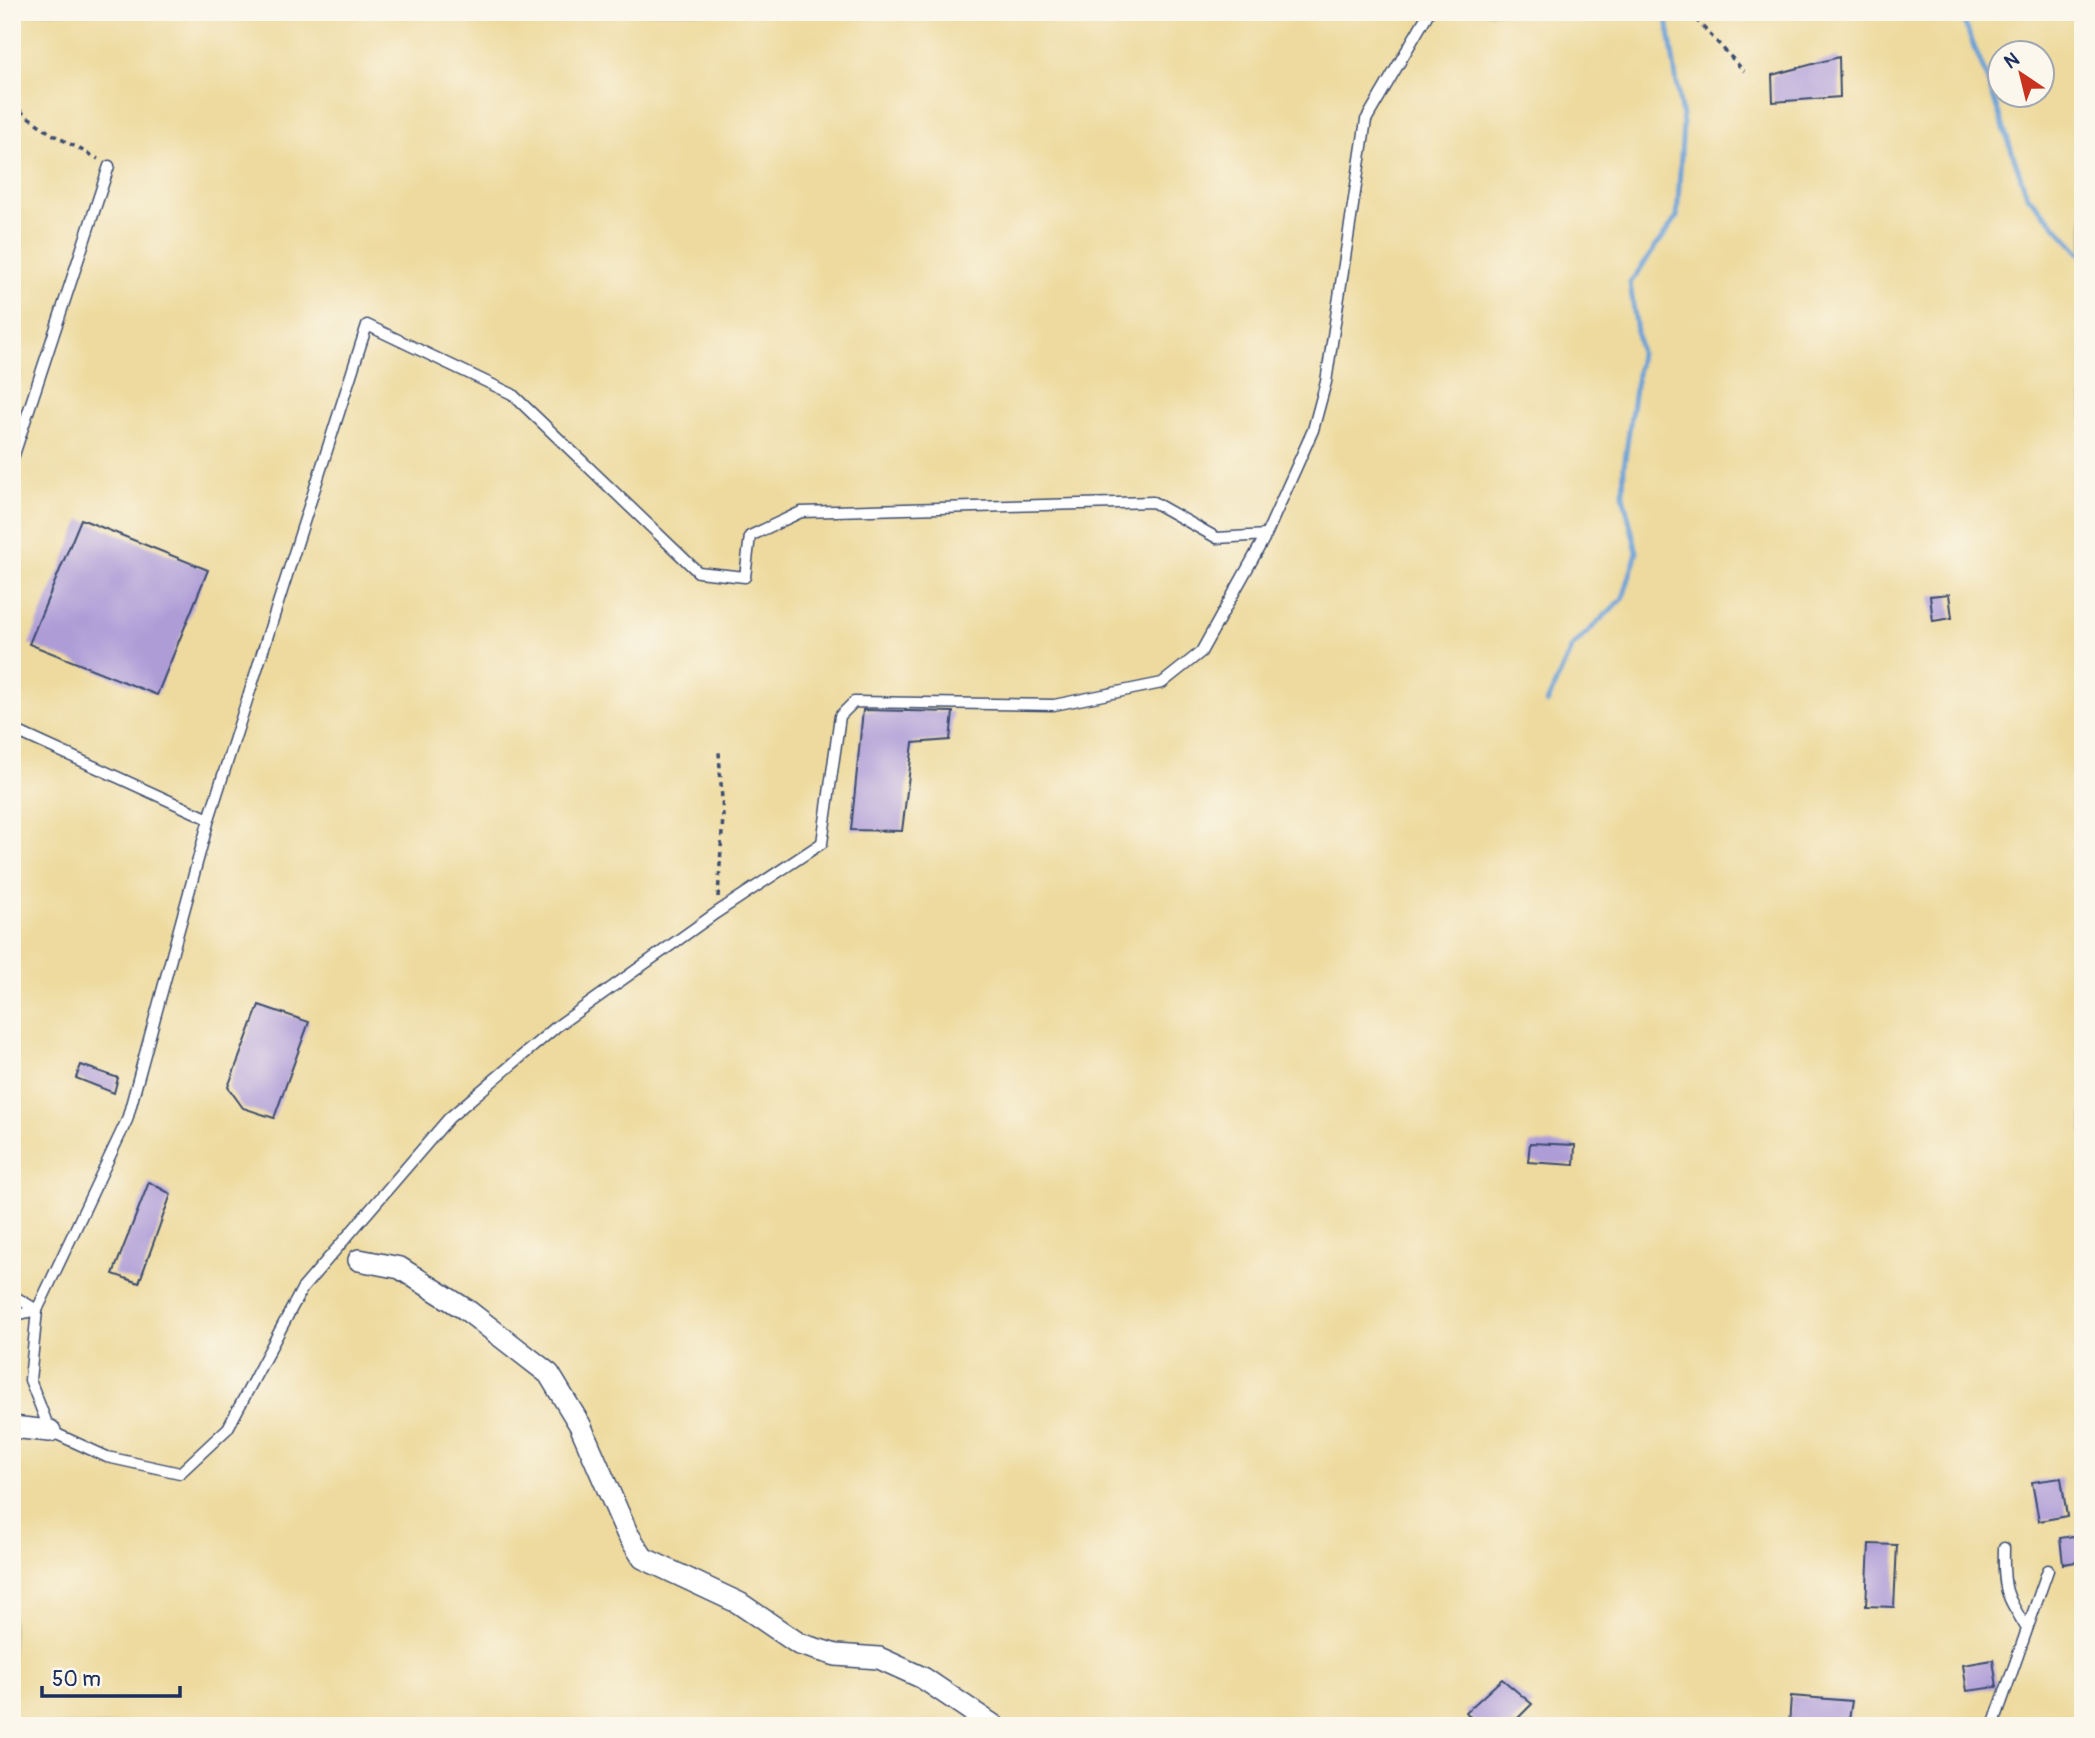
<svg xmlns="http://www.w3.org/2000/svg" width="2095" height="1738" viewBox="0 0 2095 1738" font-family="Pangolin,sans-serif">
<style>
.sand{fill:#eeda9e;stroke:#84847e;stroke-width:2;fill-rule:evenodd}
.lines{fill:none;stroke-linecap:round;stroke-linejoin:round}
.stream{stroke:#69a0d6;stroke-width:5}
.building{fill:#ae9cd7}
.lane-casing{stroke:#3b4b6f;stroke-width:13}
.street-casing{stroke:#3b4b6f;stroke-width:24}
.path{stroke:#3b4b6f;stroke-width:3.5;stroke-dasharray:5 5;stroke-linecap:butt}
.lane{stroke:#fff;stroke-width:10}
.street{stroke:#fff;stroke-width:21}
</style>
<rect width="100%" height="100%" fill="#fbf7ec"/>
<filter id="ink" filterUnits="userSpaceOnUse"><feTurbulence type="fractalNoise" baseFrequency=".0143" numOctaves="2"/><feDisplacementMap in="SourceGraphic" scale="14" xChannelSelector="R" yChannelSelector="G"/><feConvolveMatrix kernelMatrix="1 2 1 2 8 2 1 2 1" color-interpolation-filters="sRGB"/></filter>
<filter id="wash" filterUnits="userSpaceOnUse"><feTurbulence type="fractalNoise" baseFrequency=".00686" numOctaves="4" result="noise"/><feDisplacementMap in="SourceGraphic" scale="28" xChannelSelector="R" yChannelSelector="G"/><feGaussianBlur stdDeviation="1.57" result="paint"/><feColorMatrix in="noise" values="0 0 0 0 0 0 0 0 0 0 0 0 0 0 0 0 0 1.4 0 .05"/><feComposite in="paint" operator="in"/></filter>
<g filter="url(#wash)">
<rect width="100%" height="100%" fill="#f3e9d0"/>
<!-- sand -->
<path class="sand" d="M12 12H2083V1726H12ZM2000 52H2042V94H2000Z"/>
<g class="lines">
<!-- stream -->
<path class="stream" d="M1960 12 1984 71 2027 195 2083 256
M1547 703 1572 647 1623 598 1637 552 1623 495 1624 466 1640 353 1630 283 1677 217 1683 124 1666 12"/>
</g>
<g id="blocks">
<!-- building -->
<path class="building" d="M1839 57 1840 97 1773 102 1772 75Z
M81 519 208 570 157 695 29 644Z
M1949 594 1952 618 1933 621 1930 596Z
M863 710 953 712 950 740 913 743 902 831 851 830Z
M259 1005 309 1022 274 1118 243 1108 228 1087Z
M81 1065 118 1078 114 1093 76 1078Z
M1530 1143 1575 1145 1574 1165 1528 1162Z
M149 1182 171 1194 139 1283 113 1274Z
M2061 1478 2067 1516 2039 1521 2032 1482Z
M2080 1535 2083 1561 2063 1564 2060 1538Z
M1869 1544 1897 1545 1894 1607 1866 1606Z
M1993 1660 1997 1687 1967 1691 1963 1665Z
M1502 1679 1532 1704 1510 1726H1478L1466 1712Z
M1791 1696 1852 1701 1848 1726H1789Z"/>
</g>
</g>
<g filter="url(#ink)">
<use href="#blocks" fill-opacity="0" stroke="#3b4b6f" stroke-width="2"/>
<g class="lines">
<defs>
<path id="lane" d="M12 461 109 166
M12 729 209 819 367 325 512 394 698 572 745 577 750 536 801 512 1153 502 1217 538 1266 535
M209 819 127 1120 37 1310 30 1380 50 1431 107 1457 180 1473 228 1428 302 1289 449 1118 556 1027 716 913 822 843 840 716 854 702 1054 705 1162 683 1201 652 1266 535 1313 430 1326 382 1366 120 1429 12
M12 1295 37 1310 12 1316
M2004 1548C2003 1590 2005 1593 2027 1629
M1993 1726 2048 1570"/>
<path id="street" d="M359 1260 400 1268 468 1311 549 1374 580 1425 627 1533 643 1558 739 1603 799 1644 836 1655 879 1658 923 1678 994 1726
M12 1427 50 1431"/>
</defs>
<!-- lane casing -->
<use href="#lane" class="lane-casing"/>
<!-- street casing -->
<use href="#street" class="street-casing"/>
<!-- path -->
<path class="path" d="M1689 12 1744 71
M12 105 50 133 98 159
M718 897 723 816 719 752"/>
<!-- lane -->
<use href="#lane" class="lane"/>
<!-- street -->
<use href="#street" class="street"/>
</g>
</g>
<!-- margin -->
<rect width="2095" height="1738" fill="none" stroke="#fbf7ec" stroke-width="42"/>
<!-- north arrow -->
<g transform="translate(2021 74) rotate(325)"><circle r="33" fill="#fbf7ec" stroke="#a1a7b3" stroke-width="2"/>
<path d="M0-5L12 26L0 18L-12 26Z" fill="#c8321e"/>
<text y="-10" font-size="19" font-weight="bold" text-anchor="middle" fill="#1b2f5e">N</text>
</g>
<!-- scale -->
<path d="M42 1686v10h138v-10" fill="none" stroke="#1b2f5e" stroke-width="3.5"/>
<text x="52" y="1686" font-size="21" fill="#1b2f5e" stroke="#fbf7ec" stroke-width="5" paint-order="stroke">50 m</text>
</svg>
